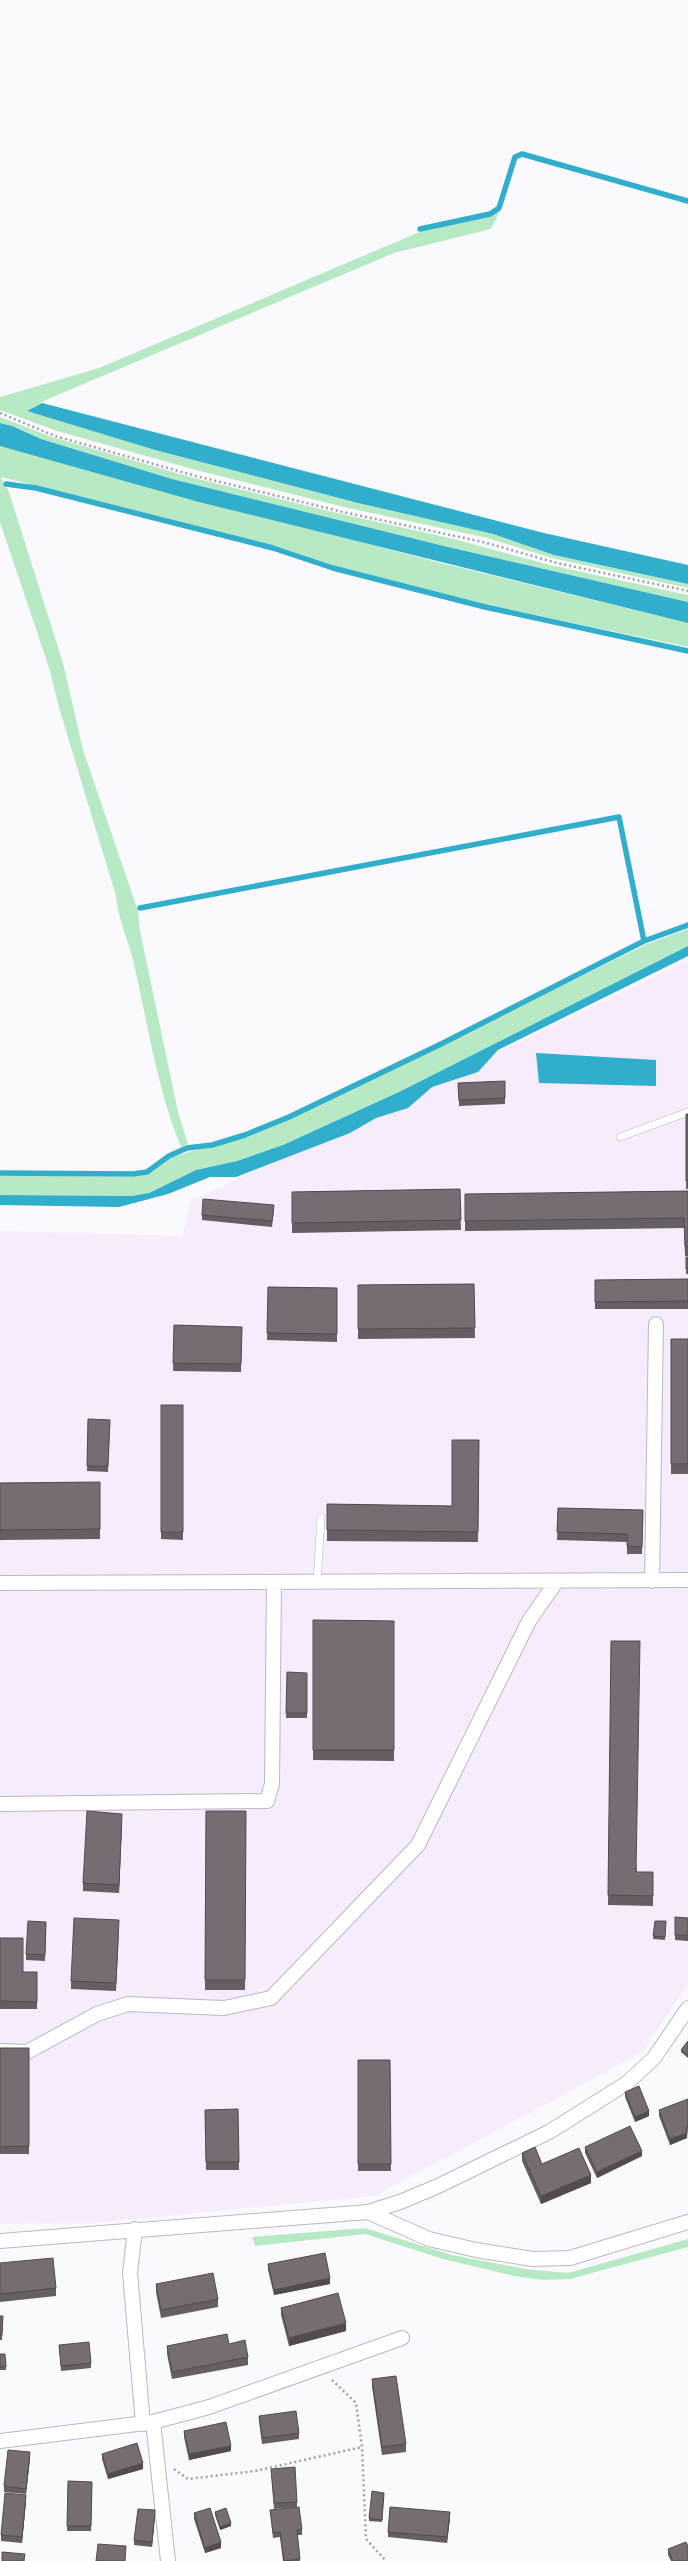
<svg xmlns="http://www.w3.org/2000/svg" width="688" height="2561" viewBox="0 0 688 2561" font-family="'Libre Baskerville',serif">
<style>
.industrial{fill:#f6ecfc}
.green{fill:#b7eac4}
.water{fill:#30aecb}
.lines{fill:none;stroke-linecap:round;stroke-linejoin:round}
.stream{stroke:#30aecb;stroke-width:5.5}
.lane-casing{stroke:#b8b9c2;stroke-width:8}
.street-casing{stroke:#b8b9c2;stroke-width:16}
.path{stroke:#a1a1a5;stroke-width:2.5;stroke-dasharray:2 3;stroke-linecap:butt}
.lane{stroke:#fff;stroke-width:7}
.street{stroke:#fff;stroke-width:14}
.wall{fill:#655e63}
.shaded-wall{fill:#524c50}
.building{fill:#756d73;stroke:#524c50}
</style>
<rect width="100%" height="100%" fill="#fafafe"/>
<!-- industrial -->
<path class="industrial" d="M688 960V1985L641 2053 375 2196 92 2223 0 2224V1231L183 1236 190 1202Z"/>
<!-- green -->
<path class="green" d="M500 211 491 229 394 253 48 399 27 411 155 450 358 503 493 534 554 555 688 584V588L552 558 487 538 344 507 196 470 57 431 0 410V397L99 368 422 231Z
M0 417 52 437 194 478 337 513 454 539 550 565 688 595V602L448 547 172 479 41 439 12 426 0 423Z
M0 446 437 562 688 623V647L487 605 333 565 276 546 1 477 4 486 8 489 63 663 83 750 138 911 140 931 178 1112 188 1144 181 1147C157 1089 148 1025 134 964 129 941 118 920 116 896L60 711 49 668 0 522Z
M688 929V946L399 1092 283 1145 237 1161 196 1170 149 1193 131 1196 0 1195V1175L134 1177 149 1174 173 1157 185 1153 248 1137 290 1119 647 944Z
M365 2228 452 2255 526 2269 568 2273 688 2239V2247L570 2279 543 2280 514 2276 443 2259 365 2234 255 2246 252 2237Z"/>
<!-- water -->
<path class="water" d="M42 403 544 533 688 565V584L554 555 493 534 358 503 155 450 27 411Z
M0 423 12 426 41 439 172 479 448 547 688 602V623L199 502 0 446Z
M688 946V956L498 1050 478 1072 432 1087 408 1108 376 1118 350 1133 236 1177H210L168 1194 119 1207 0 1205V1195L131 1196 149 1193 196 1170 237 1161 283 1145 399 1092Z
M536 1053 656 1060V1086L539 1083Z"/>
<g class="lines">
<!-- stream -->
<path class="stream" d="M420 229 490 214 499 208 515 157 522 154 688 201
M6 484 36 488 273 548 333 568 485 607 688 651
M140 908 619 817 644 941
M0 1173 133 1174 147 1172 169 1156 187 1148 212 1145 245 1135 289 1117 441 1044 644 941 688 925"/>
<defs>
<path id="lane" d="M620 1137 688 1112
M317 1582 321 1517"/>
<path id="street" d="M652 1581 656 1324
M0 1583 688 1580
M0 1804 267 1801 272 1784 274 1582
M0 2051 27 2052 97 2014 128 2004 224 2008 271 1998 418 1845 529 1621 556 1582
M368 2212 429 2239 476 2250 533 2259 570 2258 688 2222
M135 2229 130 2273 143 2424
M0 2241 368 2212 400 2202 436 2187 549 2132 627 2083 654 2058 688 2008
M153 2422 168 2561
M0 2441 153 2422 209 2407 402 2338"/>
</defs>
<!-- lane casing -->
<use href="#lane" class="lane-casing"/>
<!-- street casing -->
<use href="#street" class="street-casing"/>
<!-- path -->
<path class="path" d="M0 413 55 436 196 476 343 512 483 542 557 563 688 591
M332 2380 356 2403 362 2447 366 2539 386 2561
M174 2469 188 2479 255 2471 362 2447"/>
<!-- lane -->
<use href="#lane" class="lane"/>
<!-- street -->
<use href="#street" class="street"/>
</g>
<!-- wall -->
<path class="wall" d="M505 1081V1104L459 1106 458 1083Z
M686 1114H688V1189H686Z
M460 1189 461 1230 292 1233V1192Z
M688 1191V1256H685L684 1228 465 1231V1194Z
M274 1210 272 1227 202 1220V1215Z
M686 1257H688V1274H686Z
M688 1279V1309H595V1280Z
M474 1284 475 1338 358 1339V1285Z
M268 1287 337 1288V1342L267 1340Z
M174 1325 242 1327 241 1372 173 1371Z
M671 1339H688V1474H671Z
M161 1405H183V1540L161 1539Z
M88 1419 110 1420 108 1472 87 1471Z
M479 1440 478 1542 327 1541V1504L452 1506Z
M100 1482V1539L0 1540V1483Z
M558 1508 643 1510 642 1554H627V1542L557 1540Z
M313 1620 394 1621V1761L313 1760Z
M611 1641 637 1872H653V1906L608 1905Z
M287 1672 307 1673V1718H286Z
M206 1811H246L245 1990H205Z
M122 1821 119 1893 83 1891V1883Z
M675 1917 688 1918V1941L675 1940Z
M655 1921H666L665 1940 653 1939Z
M46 1922 45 1961 26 1960V1954Z
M119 1928 116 1991 71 1989V1981Z
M0 1938 23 1972H37V2009H0Z
M688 2041V2058L681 2052V2050Z
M0 2048H29V2154H0Z
M358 2060H390L391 2171H358Z
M625 2092 649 2116 635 2122 625 2097Z
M238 2109 239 2170H206L205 2110Z
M659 2110 687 2133V2138L670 2145 659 2116Z
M585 2147 642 2156 597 2178 585 2153Z
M522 2153 542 2164 591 2183 541 2204 522 2161Z
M0 2263 56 2288V2296L0 2302Z
M268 2264 330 2284 274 2295 268 2270Z
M156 2284 218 2299V2307L161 2318 156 2292Z
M281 2308 346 2331 289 2346 281 2315Z
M0 2316H3L2 2340H0Z
M229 2344 248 2357V2365L172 2379 167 2354V2346Z
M59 2345 91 2363V2368L61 2371Z
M0 2354H5L6 2370H0Z
M372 2379 406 2444V2452L382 2455 372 2387Z
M259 2416 299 2433V2439L262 2444 259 2421Z
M184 2431 231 2451 189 2460 184 2437Z
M102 2454 143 2469 108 2479 102 2459Z
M30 2458 26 2494 4 2492V2486Z
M271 2469 297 2502V2507L274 2509Z
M68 2481 92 2482 91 2531H67Z
M384 2493 382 2522 369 2521V2518Z
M26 2501 22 2543 1 2541V2535Z
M270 2510 302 2529V2535H297L300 2561H283L280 2537 273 2538Z
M215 2512 231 2526 220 2530 215 2515Z
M194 2513 221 2548 205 2553 194 2519Z
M155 2516 152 2547 134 2545V2540Z
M450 2518 447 2543 388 2537V2532Z
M668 2549 688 2561H671L668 2555Z"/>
<!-- shaded-wall -->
<path class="shaded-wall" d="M122 1814V1821L119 1893V1885Z
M649 2111V2116L635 2122V2117Z
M688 2127 687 2138 670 2145V2139L686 2128Z
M642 2151V2156L597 2178V2172Z
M591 2175V2183L541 2204V2196Z
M330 2278V2284L274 2295V2290Z
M346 2323V2331L289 2346V2338Z
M231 2446V2451L189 2460V2454Z
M30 2452V2458L26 2494V2489Z
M143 2463V2469L108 2479V2474Z
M26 2495V2501L22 2543V2537Z
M155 2510V2516L152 2547V2542Z
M450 2512V2518L447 2543V2537Z
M231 2523V2526L220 2530V2527Z
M221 2542V2548L205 2553V2548Z"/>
<!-- building -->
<path class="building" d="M505 1081V1098L459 1100 458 1083Z
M686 1114H688V1181H686Z
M460 1189 461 1220 292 1223V1192Z
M688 1191V1246H685L684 1218 465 1221V1194Z
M203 1199 274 1205 272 1221 202 1215Z
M686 1257H688V1269H686Z
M688 1279V1301L595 1302V1280Z
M474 1284 475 1328 358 1329V1285Z
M268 1287 337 1288V1334L267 1333Z
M174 1325 242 1327 241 1364 173 1363Z
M671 1339H688V1464H671Z
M161 1405H183V1532H161Z
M88 1419 110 1420 108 1466H87Z
M452 1440H479L478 1532 327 1530V1504L452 1506Z
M100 1482V1529L0 1530V1483Z
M558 1508 643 1510 642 1547 627 1546V1534L557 1532Z
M313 1620 394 1621V1750H313Z
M611 1641H640L636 1872H653V1896L608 1895Z
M287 1672 307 1673V1713H286Z
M87 1811 122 1814 119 1885 83 1883Z
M206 1811H246L245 1980H205Z
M675 1917 688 1918V1935H675Z
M74 1918 119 1920 116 1983 71 1981Z
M28 1921 46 1922 45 1955 26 1954Z
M655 1921H666L665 1937 653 1936Z
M0 1938H23V1972H37V2002L0 2001Z
M688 2041V2055L681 2050Z
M0 2048H29V2146L0 2147Z
M358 2060H390L391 2164H358Z
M639 2086 649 2111 635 2117 625 2092Z
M688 2099V2127L686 2128 687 2133 670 2139 659 2110Z
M238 2109 239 2162H206L205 2110Z
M630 2126 642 2151 597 2172 585 2147Z
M535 2147 542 2164 579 2148 591 2175 541 2196 522 2153Z
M325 2253 330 2278 274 2290 268 2264Z
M53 2258 56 2288 0 2294V2263Z
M213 2273 218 2299 161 2310 156 2284Z
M338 2293 346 2323 289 2338 281 2308Z
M0 2316H3L2 2335H0Z
M227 2334 229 2344 245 2340 248 2357 172 2372 167 2346Z
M89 2342 91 2363 61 2366 59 2345Z
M0 2354H5L6 2367H0Z
M396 2376 406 2444 382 2447 372 2379Z
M296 2411 299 2433 262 2438 259 2416Z
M226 2422 231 2446 189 2454 184 2431Z
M137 2443 143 2463 108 2474 102 2454Z
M8 2450 30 2452 26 2489 4 2486Z
M295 2467 297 2502 274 2503 271 2469Z
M68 2481 92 2482 91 2526H67Z
M372 2491 384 2493 382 2520 369 2518Z
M5 2493 26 2495 22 2537 1 2535Z
M299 2507 302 2529 297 2530 300 2559 284 2561 280 2532 273 2533 270 2510Z
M390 2507 450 2512 447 2537 388 2532Z
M210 2508 221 2542 205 2548 194 2513Z
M226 2508 231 2523 220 2527 215 2512Z
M138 2509 155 2510 152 2542 134 2540Z
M686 2542 688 2546V2561H673L668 2549Z
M98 2544 126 2546 125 2561H96Z
M2 2552 25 2554 24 2561H2Z"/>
</svg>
